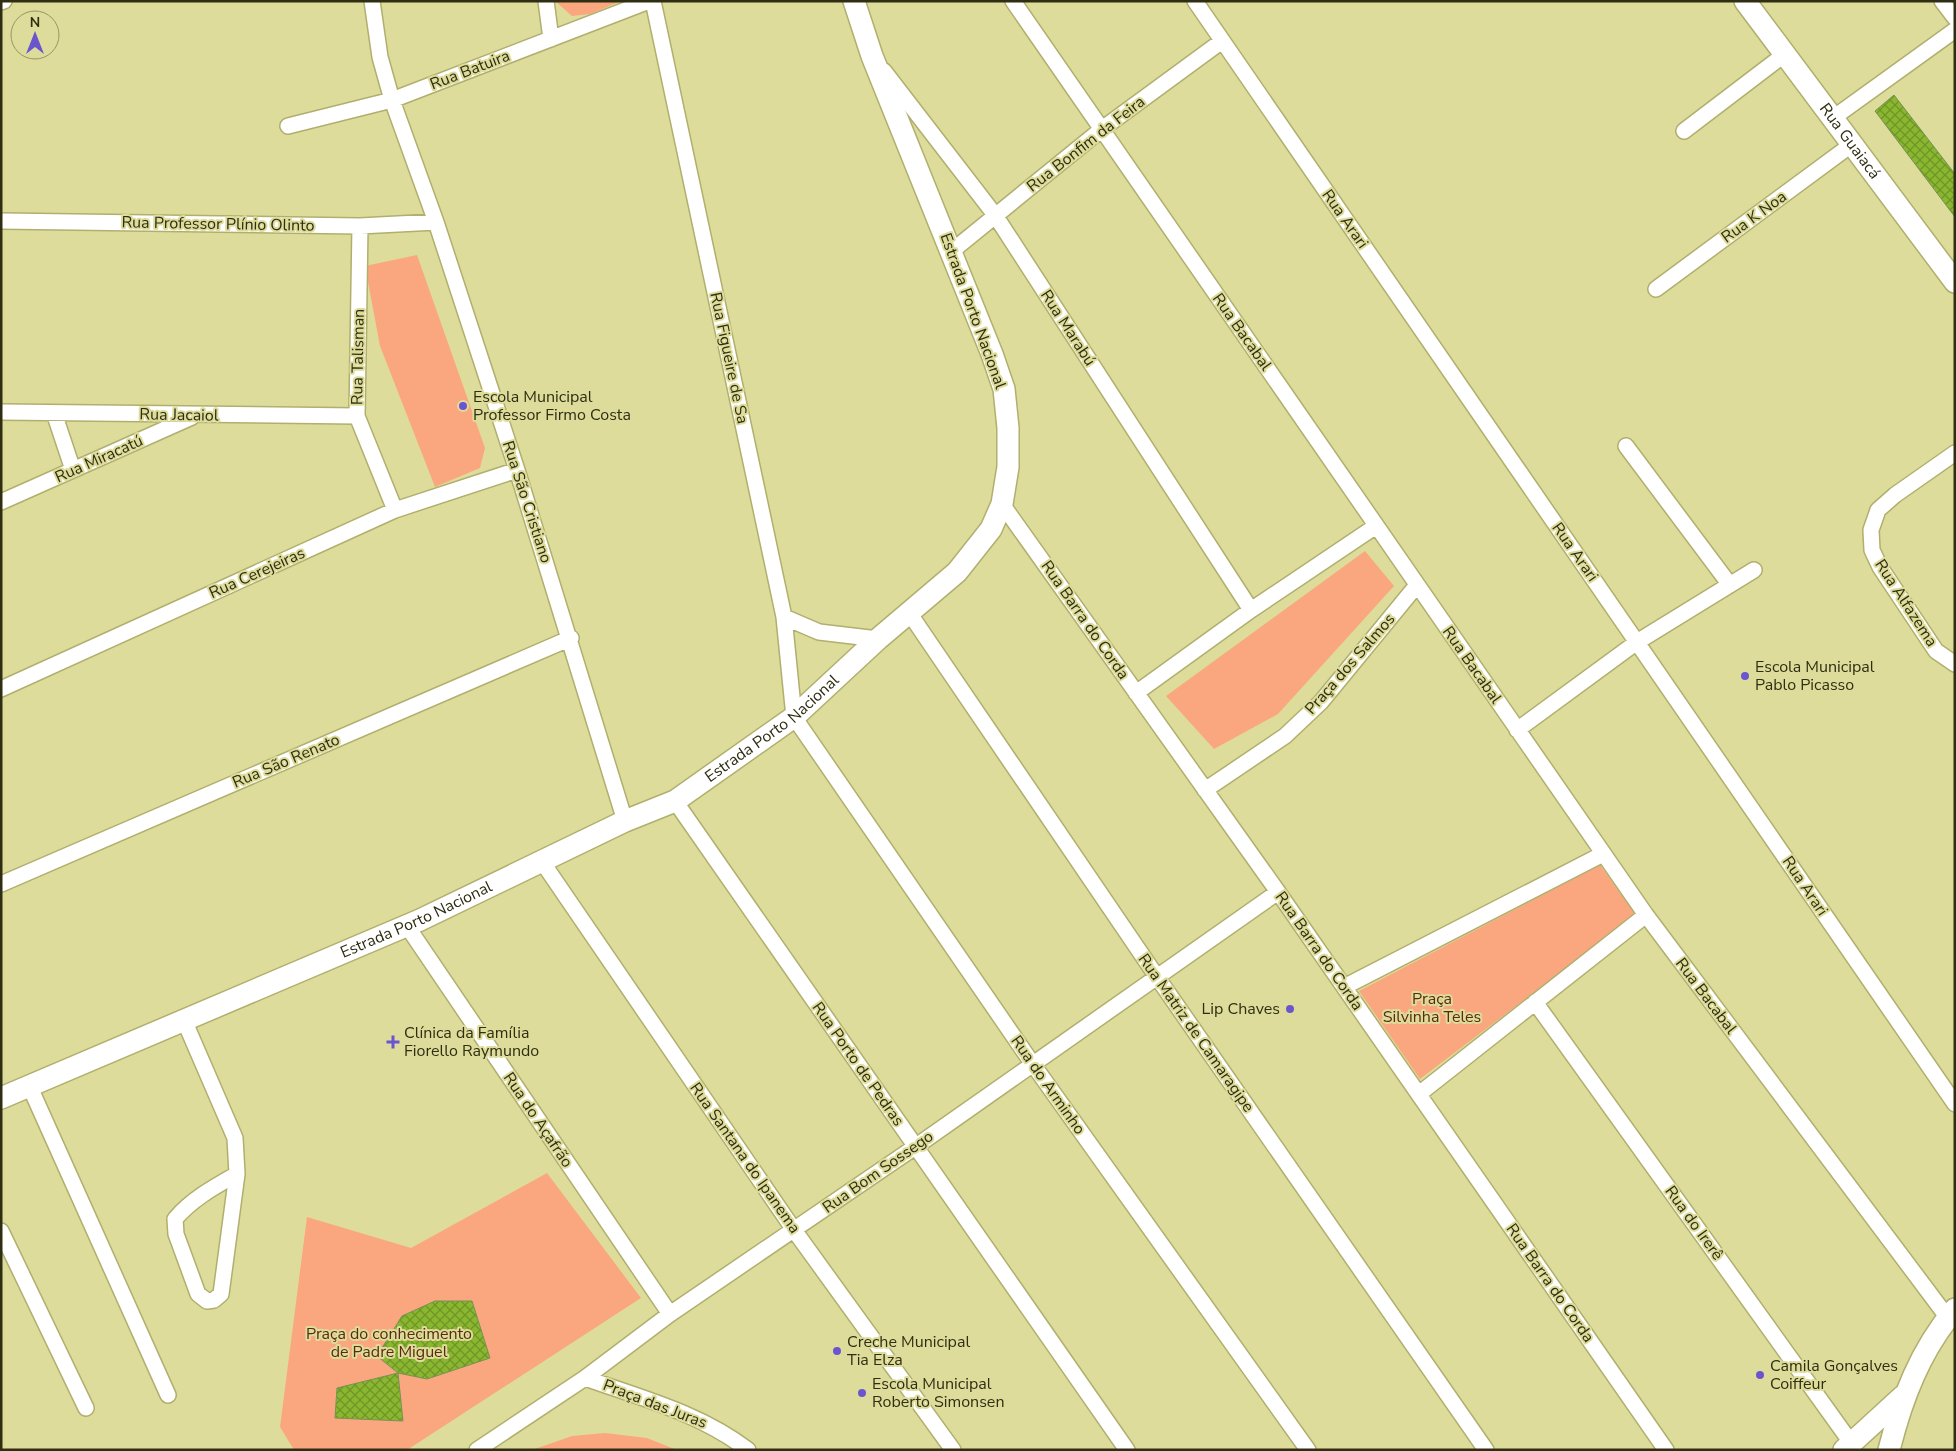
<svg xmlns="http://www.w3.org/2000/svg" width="1956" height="1451" viewBox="0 0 1956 1451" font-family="'Nunito Sans',sans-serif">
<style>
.park{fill:#faa77f}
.building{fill:url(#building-cross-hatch);stroke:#799157}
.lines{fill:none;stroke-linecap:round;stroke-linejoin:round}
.street-casing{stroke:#b1af6e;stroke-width:18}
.secondary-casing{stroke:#b1af6e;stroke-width:24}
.street{stroke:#fff;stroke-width:15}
.secondary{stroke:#fff;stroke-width:21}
.poi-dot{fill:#6b55cf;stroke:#dedc9a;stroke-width:2}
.labels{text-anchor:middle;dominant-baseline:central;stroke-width:4;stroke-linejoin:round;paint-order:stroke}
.street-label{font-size:16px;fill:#2f2e13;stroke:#dedc9a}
.poi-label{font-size:16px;fill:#2f2e13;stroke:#dedc9a;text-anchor:start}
.park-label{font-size:16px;fill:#592a10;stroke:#dedc9a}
</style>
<defs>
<pattern id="building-cross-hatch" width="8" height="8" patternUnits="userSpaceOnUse" patternTransform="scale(1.25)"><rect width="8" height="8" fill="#89b72f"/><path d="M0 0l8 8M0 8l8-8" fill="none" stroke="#709527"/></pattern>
</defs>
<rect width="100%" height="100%" fill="#dedc9a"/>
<!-- park -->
<path class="park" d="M555 1H621L590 14 572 16Z
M417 255 485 448 480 468 435 487 380 346 365 266Z
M1365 551 1394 586 1278 714 1214 749 1166 696Z
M1600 865 1636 915 1420 1079 1359 991Z
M547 1173 641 1298 407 1450H294L280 1427 307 1217 411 1248Z
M605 1433 647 1438 677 1450H532L572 1436Z"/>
<!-- building -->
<path class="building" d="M1894 95 1955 174V217L1875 111Z
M435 1301H472L490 1358 427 1379 398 1373 377 1356 402 1316Z
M398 1373 403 1421 335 1418 337 1388Z"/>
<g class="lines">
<defs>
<path id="street" d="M372 1 380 57 392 100 436 222 517 470 625 821
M546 1 551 39
M653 1 784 617 794 717 1032 1063 1308 1450
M1013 1 1646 915 1948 1318
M1195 1 1955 1104
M1942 1 1955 18
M1 2 4 1
M884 71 995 215 1251 610
M1833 118 1955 30
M288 126 392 100 649 1
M1684 131 1785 54
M1 221 360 226 436 222
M360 226 357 416 395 510
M952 251 1102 129 1222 41
M1656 289 1851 145
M1 412 357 416
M54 413 73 470
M1626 446 1730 585
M1955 453 1895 495 1878 510 1871 530 1872 550 1880 567 1936 651 1955 664
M1 502 192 417
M1002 504 1278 892 1666 1450
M910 614 1157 977 1486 1450
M784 617 819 632 878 639
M1 689 395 510 517 470
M1136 693 1251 610 1376 526
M1517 730 1637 642 1754 570
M1205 790 1285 736 1321 702 1417 585
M675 801 1127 1450
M543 863 794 1230 953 1450
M1 884 571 638
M407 926 670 1314
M1344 987 1603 854
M1535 1002 1852 1444
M184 1020 235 1138 237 1174
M29 1085 168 1395
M1419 1094 1646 915
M237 1174 221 1294 214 1300 207 1301 198 1294 176 1234 175 1219C192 1199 214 1187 237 1174Z
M1 1231 86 1408
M585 1378C641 1398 700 1413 748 1450
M477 1450 585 1378 670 1314 915 1147 1278 892"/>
<g id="secondary">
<path id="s1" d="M1745 1 1955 282"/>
<path id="s2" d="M1 1098 420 920 625 821 675 801 794 717 878 639 957 572 991 529 1002 504 1008 467V428L1004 389 992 354 872 56 854 1"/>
<path d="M1844 1450 1903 1396"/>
<path d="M1889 1450C1902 1398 1920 1351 1955 1309"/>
</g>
</defs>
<!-- street casing -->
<use href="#street" class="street-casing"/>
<!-- secondary casing -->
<use href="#secondary" class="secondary-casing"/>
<!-- street -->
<use href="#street" class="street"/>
<!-- secondary -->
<use href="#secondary" class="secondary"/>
</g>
<!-- markers -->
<g class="poi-dot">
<circle cx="463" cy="406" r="5"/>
<circle cx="1745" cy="676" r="5"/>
<circle cx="1290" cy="1009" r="5"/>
<path d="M390.5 1034.5h5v5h5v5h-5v5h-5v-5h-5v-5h5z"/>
<circle cx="837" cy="1351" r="5"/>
<circle cx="1760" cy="1375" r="5"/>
<circle cx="862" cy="1393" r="5"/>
</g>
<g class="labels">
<!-- street labels -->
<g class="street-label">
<text transform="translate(470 70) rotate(-21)">Rua Batuira</text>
<text stroke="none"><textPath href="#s1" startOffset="175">Rua Guaiacá</textPath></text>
<text transform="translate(1086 144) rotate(-38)">Rua Bonfim da Feira</text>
<text transform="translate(1754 217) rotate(-36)">Rua K Noa</text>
<text transform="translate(1345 219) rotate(55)">Rua Arari</text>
<text transform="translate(218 224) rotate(1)">Rua Professor Plínio Olinto</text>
<text transform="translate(973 311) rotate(70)">Estrada Porto Nacional</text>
<text transform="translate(1068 328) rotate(57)">Rua Marabú</text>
<text transform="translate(1242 332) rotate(55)">Rua Bacabal</text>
<text transform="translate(358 357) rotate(-89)">Rua Talisman</text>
<text transform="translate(729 358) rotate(78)">Rua Figueire de Sa</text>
<text transform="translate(179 415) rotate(1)">Rua Jacaiol</text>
<text transform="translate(99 459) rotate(-24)">Rua Miracatú</text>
<text transform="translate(527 502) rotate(72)">Rua São Cristiano</text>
<text transform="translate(1575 552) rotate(55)">Rua Arari</text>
<text transform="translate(257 573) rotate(-24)">Rua Cerejeiras</text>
<text transform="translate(1906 603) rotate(57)">Rua Alfazema</text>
<text transform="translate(1085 620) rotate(55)">Rua Barra do Corda</text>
<text transform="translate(1350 664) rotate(-49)">Praça dos Salmos</text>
<text transform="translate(1472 665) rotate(55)">Rua Bacabal</text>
<text stroke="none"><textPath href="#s2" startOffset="858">Estrada Porto Nacional</textPath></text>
<text transform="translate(286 761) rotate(-23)">Rua São Renato</text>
<text transform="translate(1805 886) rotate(56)">Rua Arari</text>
<text stroke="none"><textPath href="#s2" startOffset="452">Estrada Porto Nacional</textPath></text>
<text transform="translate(1319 951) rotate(55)">Rua Barra do Corda</text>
<text transform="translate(1706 996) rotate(53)">Rua Bacabal</text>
<text transform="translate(1196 1033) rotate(55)">Rua Matriz de Camaragipe</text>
<text transform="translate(858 1064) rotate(55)">Rua Porto de Pedras</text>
<text transform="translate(1048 1085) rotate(55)">Rua do Arminho</text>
<text transform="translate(538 1120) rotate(56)">Rua do Açafrão</text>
<text transform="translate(745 1158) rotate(55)">Rua Santana do Ipanema</text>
<text transform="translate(878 1172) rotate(-35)">Rua Bom Sossego</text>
<text transform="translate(1694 1223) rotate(54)">Rua do Irerê</text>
<text transform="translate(1550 1283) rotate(55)">Rua Barra do Corda</text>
<text transform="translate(655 1404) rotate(21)">Praça das Juras</text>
</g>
<!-- poi labels -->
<g class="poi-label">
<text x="473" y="397">Escola Municipal<tspan x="473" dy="18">Professor Firmo Costa</tspan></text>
<text x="1755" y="667">Escola Municipal<tspan x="1755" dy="18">Pablo Picasso</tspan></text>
<text x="1280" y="1009" text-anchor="end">Lip Chaves</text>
<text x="404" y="1033">Clínica da Família<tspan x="404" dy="18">Fiorello Raymundo</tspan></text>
<text x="847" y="1342">Creche Municipal<tspan x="847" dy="18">Tia Elza</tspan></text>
<text x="1770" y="1366">Camila Gonçalves<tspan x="1770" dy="18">Coiffeur</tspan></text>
<text x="872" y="1384">Escola Municipal<tspan x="872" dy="18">Roberto Simonsen</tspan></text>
</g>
<!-- park labels -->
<g class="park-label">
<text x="1432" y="999">Praça<tspan x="1432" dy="18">Silvinha Teles</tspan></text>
<text x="389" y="1334">Praça do conhecimento<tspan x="389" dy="18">de Padre Miguel</tspan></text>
</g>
</g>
<!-- border -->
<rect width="1956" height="1451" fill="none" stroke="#2f2e13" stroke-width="5"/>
<!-- north arrow -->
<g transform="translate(35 35)"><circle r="24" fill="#dedc9a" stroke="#989664"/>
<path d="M0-4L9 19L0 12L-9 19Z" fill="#6b55cf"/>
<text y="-8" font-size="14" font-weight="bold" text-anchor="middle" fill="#2f2e13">N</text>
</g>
</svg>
